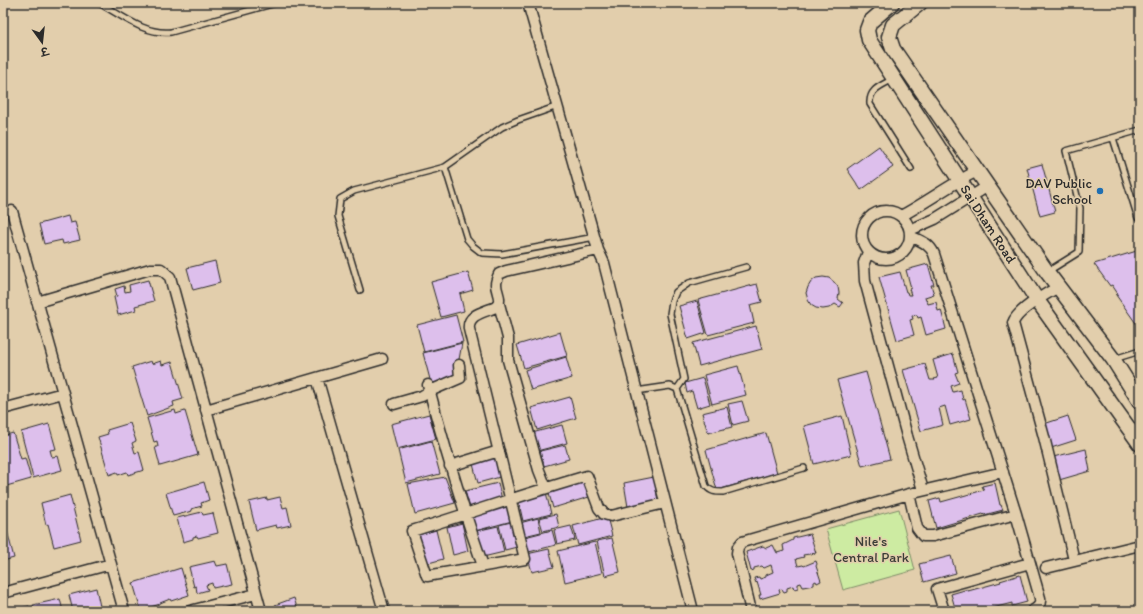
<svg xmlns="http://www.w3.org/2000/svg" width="1143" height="614" viewBox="0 0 1143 614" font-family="Itim,'Playpen Sans Deva',sans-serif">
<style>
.green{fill:#cdeba2;stroke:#7c8b66}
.building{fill:#ddbfec;stroke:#2b2b2b}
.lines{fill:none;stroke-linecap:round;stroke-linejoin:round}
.lane-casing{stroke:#2b2b2b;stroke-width:8}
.street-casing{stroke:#2b2b2b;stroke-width:13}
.secondary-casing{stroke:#2b2b2b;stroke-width:17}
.lane{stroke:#e2ceac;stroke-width:5}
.street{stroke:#e2ceac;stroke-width:10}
.secondary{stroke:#e2ceac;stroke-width:14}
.poi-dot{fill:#1f6fb2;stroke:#e2ceac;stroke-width:1.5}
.labels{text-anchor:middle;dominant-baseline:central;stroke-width:3;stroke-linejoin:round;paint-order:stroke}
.poi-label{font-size:14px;fill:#2b2b2b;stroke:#e2ceac;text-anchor:end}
.street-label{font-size:14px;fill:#2b2b2b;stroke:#e2ceac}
.park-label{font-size:14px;fill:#3b3e37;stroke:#e2ceac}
</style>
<rect width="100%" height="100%" fill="#e2ceac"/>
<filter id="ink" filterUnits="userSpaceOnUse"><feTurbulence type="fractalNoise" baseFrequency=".025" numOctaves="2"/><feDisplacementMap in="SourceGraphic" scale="8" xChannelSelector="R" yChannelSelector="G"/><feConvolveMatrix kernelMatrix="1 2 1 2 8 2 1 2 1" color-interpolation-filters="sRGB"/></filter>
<g filter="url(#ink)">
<!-- green -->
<path class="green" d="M899 509 915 570 843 590 826 529Z"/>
<!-- building -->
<path class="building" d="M879 146 893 167 861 190 847 169Z
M1042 164 1055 212 1040 216 1027 168Z
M68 216 70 223 75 222 80 240 63 244 62 240 44 244 39 224Z
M1140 250V257L1136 258 1140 273V329L1116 295 1118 294 1112 285 1110 286 1094 264Z
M215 261 220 283 193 290 187 268Z
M928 264 934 285H931L934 294 925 297 928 304 936 302 938 311 941 310 946 329 926 335 921 317 918 318 917 315 912 316 913 319 910 320 914 335 897 340 879 277 900 272 906 292H907L908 295H911L909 289 911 288 906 270Z
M468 272 473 290 460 294 464 311 441 317 431 282Z
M823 277 829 278 834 282 838 287 839 293 838 299 843 303 840 307 835 304 829 308 823 309 816 308 811 305 808 300 806 293 808 287 811 282 816 278Z
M148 280 154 301 135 306 136 310 118 315 114 297 117 296 115 289 124 286 125 292 130 291 129 285Z
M757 284 762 302 750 305 754 323 708 335 698 300Z
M697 301 706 333 688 339 679 306Z
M456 315 463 342 424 352 417 325Z
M756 326 762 349 699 366 693 343Z
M560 332 567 356 524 368 517 345Z
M462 343 456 376 432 387 423 353Z
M953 354 958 372 955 373 959 383 951 386 953 392 961 390 963 400 965 399 971 419 950 425 945 406 939 408 943 425 921 431 903 370 925 364 930 380H935L934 379 938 378 933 360Z
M566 357 572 378 531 390 525 370Z
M151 361 152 364 161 361 162 365 172 362 183 399 173 402 174 406 147 416 132 367Z
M738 366 746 395 712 404 704 375Z
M866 372 890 459 862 466 837 380Z
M703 378 710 404 697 408 692 391 687 393 685 383Z
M570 397 576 418 537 430 531 408Z
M742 401 748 421 733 425 728 404Z
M727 407 732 427 708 433 702 413Z
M175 410 176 414 185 411 198 455 160 466 155 447H158L157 441 154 442 147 418Z
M429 414 436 439 397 449 391 424Z
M842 416 851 455 814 464 804 426Z
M1068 416 1076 440 1051 448 1044 424Z
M130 423 136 441 132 443 135 453 139 452 144 470 128 475 127 472 118 475 117 472 109 475 98 437 108 434 107 430Z
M49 424 56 449 50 450 52 457 58 456 62 470 33 478 21 432Z
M562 425 567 443 537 451 532 433Z
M13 433 21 459 25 458 31 479 3 487V436Z
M766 433 777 473 717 490 706 450Z
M431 441 440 474 406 483 398 450Z
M565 445 569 459 544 466 540 451Z
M1086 449 1090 471 1059 480 1053 457Z
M495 458 500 477 478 483 473 464Z
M445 477 455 503 415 514 408 484Z
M654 477 658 501 628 507 624 483Z
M583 479 589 497 553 508 548 490Z
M204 482 209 500 201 503 202 506 191 509 192 511 173 516 166 493Z
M498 483 502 500 470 508 465 491Z
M995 483 1000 505H1001L1003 510 984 515 983 514 936 528 929 501 940 498 941 502 984 490 982 486Z
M546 492 551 514 523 521 518 499Z
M70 495 81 540 54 547 48 524 46 525 41 503Z
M280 497 283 508 287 507 291 525 277 528 276 525 256 530 249 502 267 498V500Z
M507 505 512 521 475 531 471 514Z
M202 512 203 515 213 513 218 533 198 538 197 536 193 537V539L183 542 177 518Z
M556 514 559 527 543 531 539 518Z
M3 515 14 558 3 561Z
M607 517 612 536 578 545 573 526Z
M538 518 541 532 524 536 520 523Z
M511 522 517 547 505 550 499 525Z
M462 523 468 551 453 555 447 527Z
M498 526 504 552 483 557 476 531Z
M571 526 575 540 557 544 554 530Z
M436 530 443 559 425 564 418 535Z
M552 530 556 545 525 553 521 538Z
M810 534 816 553 803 555 804 557 796 559 798 566 803 565 804 566 816 561 817 564 816 566 821 581 817 583 816 581 814 582V585L803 587 801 583 798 584V588L794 589 793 586 787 588V591L784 592 782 589 779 590 780 593 760 599 759 595H761L757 582 756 583 754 578 759 577 760 579 766 577V575L773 572 771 565 764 568 762 566 754 568V570L751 571 746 552 763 546 766 548 773 545 777 553 784 551 783 545 793 540V538Z
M612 538 620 572 605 576 597 541Z
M595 542 602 573 565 582 558 551Z
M549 549 554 567 532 572 527 554Z
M951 556 956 573 924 582 919 564Z
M215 561 217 566 227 564 232 584 213 588 212 583 206 585 208 590 197 593 196 586 194 587 189 567Z
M181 568 189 595 171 601 170 599 160 603V604L141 610 133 583Z
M1020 575 1027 602 1012 606V603L981 611H956L951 594 968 589V591L1001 582 1000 581Z
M96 588 101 611H73L69 595Z
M294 598 298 611H277L275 605Z
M60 599 63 611H34L33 605Z
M29 606 30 611H8Z
M652 607 654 611H634L635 609Z"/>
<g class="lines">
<defs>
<path id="lane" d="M99 3C121 15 145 35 171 32L276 3
M893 79C881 86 869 89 870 104L911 169
M1113 138 1138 218
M445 167 502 127 518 120 558 106
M1047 272 1079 252 1080 208 1066 151 1140 130
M360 290 338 216 340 199 354 191 445 167 467 239 473 246 482 253 502 254 595 237
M1114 359 1140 351
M677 389 684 379 670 314 672 301 676 292 689 283 746 267
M636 391 670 386 677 389 706 486C711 492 715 492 723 492L804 468"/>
<path id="street" d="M528 3 598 250 604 263 693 611
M862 235a24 24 0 1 1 48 0a24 24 0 1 1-48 0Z
M12 211 124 611
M901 216C927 202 951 184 977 171
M910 230 935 219 988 186
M910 236C921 241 929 243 934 254L1016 514 1040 598C1041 605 1038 608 1032 611
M598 250 506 271 499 274C498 277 496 281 496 284 496 293 503 299 496 307 485 312 467 314 469 329L525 559 427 576 412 531C470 513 528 493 587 476L599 508 604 514 611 516 665 503
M868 252 864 263 865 281 907 436 923 490
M1058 287C1046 294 1017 310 1013 323L1044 437 1074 560
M37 302 150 269H161L170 277 261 611
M499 304 508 338V360L539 470 546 488
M317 378 384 611
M428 385C444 446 462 506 483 566
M394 404 422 396 430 391 460 378 459 365
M3 409 63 393
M206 410 382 359
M450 466 499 451
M909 494 917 528 923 536H933L1016 514
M1046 568 1140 545
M3 593 111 564
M190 611 256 594
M751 611 737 553 738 547 742 542 909 494 1003 472
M944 611 937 589 1030 563"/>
<path id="secondary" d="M892 3 870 22 867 30 869 40 1037 300 1140 444
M920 3 893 25 889 37 893 49 1047 272 1113 359 1140 402"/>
</defs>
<!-- lane casing -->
<use href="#lane" class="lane-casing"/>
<!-- street casing -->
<use href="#street" class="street-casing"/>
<!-- secondary casing -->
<use href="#secondary" class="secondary-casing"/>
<!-- lane -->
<use href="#lane" class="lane"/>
<!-- street -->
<use href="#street" class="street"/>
<!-- secondary -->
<use href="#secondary" class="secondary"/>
</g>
</g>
<!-- markers -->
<circle class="poi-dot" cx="1100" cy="191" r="4"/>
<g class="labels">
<!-- poi labels -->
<g class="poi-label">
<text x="1092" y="183">DAV Public<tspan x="1092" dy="16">School</tspan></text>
</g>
<!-- street labels -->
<g class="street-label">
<text transform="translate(988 224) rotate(57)">Sai Dham Road</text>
</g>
<!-- park labels -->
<g class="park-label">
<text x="871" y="541">Nile's<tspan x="871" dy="16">Central Park</tspan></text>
</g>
</g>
<!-- margin -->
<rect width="1143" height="614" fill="none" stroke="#e2ceac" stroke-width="16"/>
<rect x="8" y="8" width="1127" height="598" fill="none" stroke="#2b2b2b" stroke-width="1.5" filter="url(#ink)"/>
<!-- north arrow -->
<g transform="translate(42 42) rotate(165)" stroke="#e2ceac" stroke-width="3" paint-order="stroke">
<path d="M0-3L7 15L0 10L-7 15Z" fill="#2b2b2b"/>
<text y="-6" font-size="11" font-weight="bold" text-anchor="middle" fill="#2b2b2b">उ</text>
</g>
</svg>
